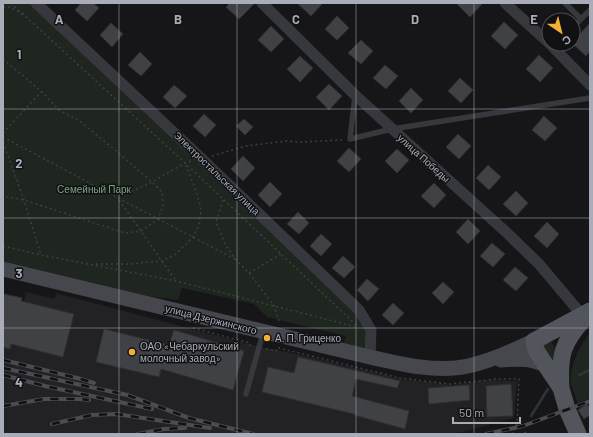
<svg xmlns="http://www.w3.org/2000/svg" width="593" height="437" viewBox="0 0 593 437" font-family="Barlow,sans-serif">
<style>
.built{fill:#222225}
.green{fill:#1e261f}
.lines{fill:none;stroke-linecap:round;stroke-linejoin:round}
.stream{stroke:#2c353c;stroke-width:2.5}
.building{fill:#404145;stroke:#303034}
.path{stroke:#3d3f44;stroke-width:1.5;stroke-dasharray:2 3;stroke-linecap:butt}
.service{stroke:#37383d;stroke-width:5.5}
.minor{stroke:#37383d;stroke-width:11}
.secondary{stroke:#45474d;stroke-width:15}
.primary{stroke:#53555c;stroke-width:17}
.rail-casing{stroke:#4a4c52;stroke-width:4}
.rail{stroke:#111113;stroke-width:2.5;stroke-dasharray:8;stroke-linecap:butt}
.grid{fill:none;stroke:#a8adb8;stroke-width:1;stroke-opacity:0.55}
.poi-dot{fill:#f2b134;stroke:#111113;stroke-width:1.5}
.labels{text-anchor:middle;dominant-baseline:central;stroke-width:3;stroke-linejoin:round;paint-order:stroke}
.street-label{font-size:10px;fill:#a8adb8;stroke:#111113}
.park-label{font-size:10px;fill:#7fa381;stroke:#111113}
.poi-label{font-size:10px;fill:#a8adb8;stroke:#111113;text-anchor:start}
.grid-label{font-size:13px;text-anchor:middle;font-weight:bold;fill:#a8adb8;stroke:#111113;stroke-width:3;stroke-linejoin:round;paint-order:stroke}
</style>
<rect width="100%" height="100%" fill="#161618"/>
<!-- built -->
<path class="built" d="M26 292 55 299 56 293 252 345 301 355 402 379 453 385 488 380 517 381 514 418 462 432 446 434H3V332L14 334 15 348Z"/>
<!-- green -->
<path class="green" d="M3 3H31L356 312 366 330V348L344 344 346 336 267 317 254 304 182 288 178 300 148 296 3 261Z
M590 333V398L578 403C576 398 573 391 571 385 568 369 580 345 590 333Z
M549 341C557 345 555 356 554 364L542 346Z"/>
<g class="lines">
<!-- stream -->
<path class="stream" d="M579 375 590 370
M531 416 548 389
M525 434V433"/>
</g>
<!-- building -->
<path class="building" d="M81 3H93L99 8 87 21 75 10Z
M230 3H255L239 19 226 7Z
M297 3H323L311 16Z
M456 3H483L470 17Z
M337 16 349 28 337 40 325 29Z
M504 22 518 35 505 49 491 36Z
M111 23 123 34 112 47 100 35Z
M590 23V51L586 56 573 44V41Z
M271 26 284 39 271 52 258 40Z
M361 40 373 51 361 64 348 53Z
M140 52 152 64 141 76 128 65Z
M539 55 553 68 540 82 526 69Z
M300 56 313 68 300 82 287 69Z
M385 65 398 76 386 89 373 78Z
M460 78 473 90 461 103 448 91Z
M329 84 342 96 329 110 316 97Z
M174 85 187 96 175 108 163 97Z
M411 88 423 100 411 113 399 101Z
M204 114 216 125 205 137 193 126Z
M544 116 557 128 545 141 532 130Z
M244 119 253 127 245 135 236 126Z
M458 134 471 146 459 159 446 147Z
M349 148 361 159 349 172 337 161Z
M397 149 409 160 397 173 385 161Z
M243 156 255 168 243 181 231 169Z
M488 165 501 177 489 190 476 178Z
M270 182 282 194 270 207 258 195Z
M434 183 446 195 434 208 421 196Z
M516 191 528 203 516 216 503 204Z
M298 212 309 223 299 234 287 224Z
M468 219 480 231 468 244 456 232Z
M547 222 559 234 547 248 534 236Z
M321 234 332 244 321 256 310 246Z
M492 243 505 254 493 267 480 256Z
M343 256 355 267 344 278 332 268Z
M515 267 528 278 516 291 503 280Z
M367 279 379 289 368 301 357 290Z
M443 282 454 292 443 304 432 293Z
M4 294 22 298 21 301 74 314 63 357 11 344 10 349 3 347V301Z
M393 303 404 313 393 325 382 315Z
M104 329 169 345 174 330 244 351 233 390 161 369 159 377 96 362Z
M298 357 400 381 397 388 356 379 352 396 409 411 405 429 354 415V414L262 392 268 367 294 373Z
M511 384 513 416 487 417 486 386Z
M469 385 470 400 429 404 428 388Z
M587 404 590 408V415L584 419 578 410Z"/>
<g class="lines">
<!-- path -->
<path class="path" d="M11 3 185 163 356 325
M3 7H11L23 15
M3 59 42 92 59 110 81 122 114 149 152 182 162 192 163 205 158 219 141 231 125 233 24 200 3 196
M3 133 41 92
M3 137 118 198 152 182 185 163 191 161
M3 142 24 200 41 255 176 281 357 327
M212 156 246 146 286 141 301 142 342 140
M118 198 235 259
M119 200 176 281
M223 200 216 222 225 244 235 259 249 273 259 286 274 306 280 324
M3 246 41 255
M96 264H130L162 261 176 254 193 237 199 225 201 210 197 194 186 165
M249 273 281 254
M193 328 250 343V346H252
M279 347V348L400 378 450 384 497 379H519L517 422 516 427 512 434
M266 349 276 351 279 348"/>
<!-- service -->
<path class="service" d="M565 3 581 19
M573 27 590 10
M355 96 350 139 392 129 590 98
M246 394 263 333"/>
<!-- minor -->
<path class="minor" d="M36 3 201 158 359 310 371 330 370 357
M262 3 355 95 507 233 539 264 582 315
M505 3 549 43
M550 44 590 85"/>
<!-- secondary -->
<path class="secondary" d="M3 269 370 357C400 364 437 373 468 366 491 361 512 351 534 341
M501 360C520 359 529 357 547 366"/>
<!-- primary -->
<path class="primary" d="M561 388C559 356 562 342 585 318
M578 434 567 409 561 388 537 352 535 347 534 341 590 311"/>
<defs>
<path id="rail" d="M3 360 81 379 94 383
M3 368 127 395 189 418 253 434
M3 375 45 386 152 409
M3 406 44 399H80L89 400
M52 424 92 415 116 414 210 428
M138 434 164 429 185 428
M486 434 523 426 590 401"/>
</defs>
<!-- rail casing -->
<use href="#rail" class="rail-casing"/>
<!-- rail -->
<use href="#rail" class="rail"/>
</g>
<!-- grid -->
<path class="grid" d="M119 3V434M237 3V434M356 3V434M474 3V434M3 109H590M3 218H590M3 328H590"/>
<!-- markers -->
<g class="poi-dot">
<circle cx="267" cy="338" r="4"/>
<circle cx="132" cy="352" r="4"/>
</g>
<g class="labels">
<!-- street labels -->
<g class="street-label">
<text transform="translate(424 158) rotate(42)">улица Победы</text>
<text transform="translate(217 173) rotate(44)">Электростальская улица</text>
<text transform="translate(211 319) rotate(14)">улица Дзержинского</text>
</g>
<!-- park labels -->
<g class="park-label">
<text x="94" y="189">Семейный Парк</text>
</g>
<!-- poi labels -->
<g class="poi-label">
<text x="275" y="338">А. П. Гриценко</text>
<text x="140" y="346">ОАО «Чебаркульский<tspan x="140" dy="12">молочный завод»</tspan></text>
</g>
</g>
<g class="grid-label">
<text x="59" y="24">A</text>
<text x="178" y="24">B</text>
<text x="296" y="24">C</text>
<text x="415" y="24">D</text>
<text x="534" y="24">E</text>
<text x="19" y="59">1</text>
<text x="19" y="168">2</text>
<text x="19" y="278">3</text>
<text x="19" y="387">4</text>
</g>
<!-- border -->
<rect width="593" height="437" fill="none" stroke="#a8adb8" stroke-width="8"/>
<!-- north arrow -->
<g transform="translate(561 32) rotate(145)"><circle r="19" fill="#111113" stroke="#4d4f55"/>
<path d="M0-3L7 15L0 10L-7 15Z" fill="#f2b134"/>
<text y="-6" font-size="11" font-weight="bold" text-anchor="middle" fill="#a8adb8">С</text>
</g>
<!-- scale -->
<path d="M453 417v6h67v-6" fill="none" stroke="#a8adb8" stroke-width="2"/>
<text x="459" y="417" font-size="12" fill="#a8adb8" stroke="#111113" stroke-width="3" paint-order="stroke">50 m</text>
</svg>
